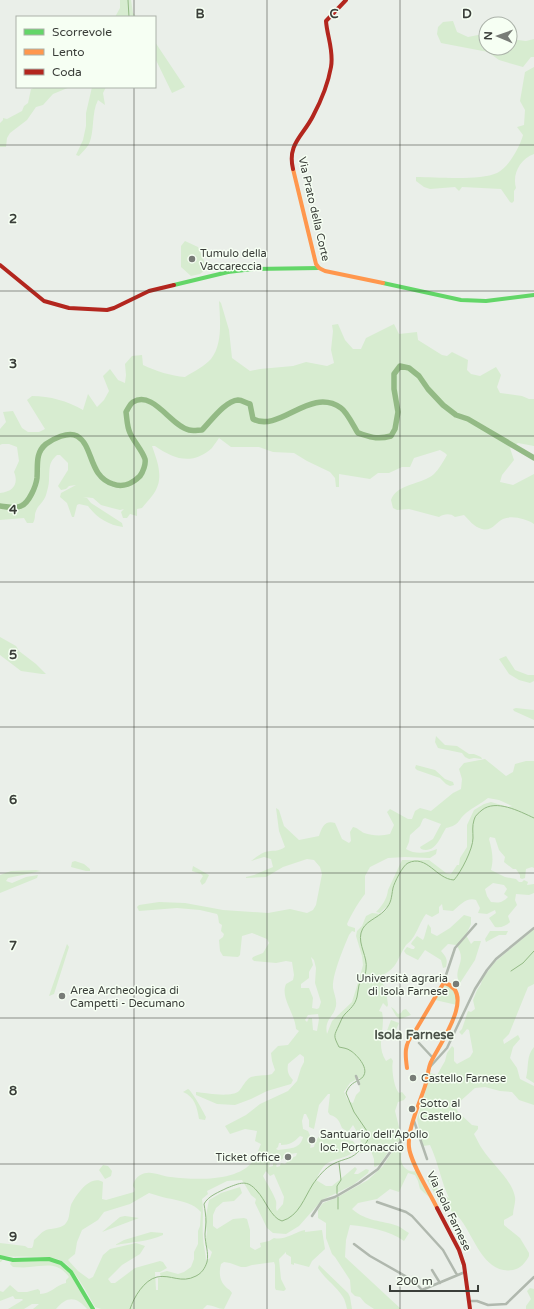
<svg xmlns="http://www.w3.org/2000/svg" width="534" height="1309" viewBox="0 0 534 1309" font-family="'Varela Round',sans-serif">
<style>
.green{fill:#d7ecd0;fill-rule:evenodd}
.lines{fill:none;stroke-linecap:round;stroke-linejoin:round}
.stream{stroke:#93ba85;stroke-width:1}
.river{stroke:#93ba85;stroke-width:5.5}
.street{stroke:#b0b8ae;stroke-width:2.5}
.fast{stroke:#63d668;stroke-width:4}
.slow{stroke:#ff974d;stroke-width:4}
.jam{stroke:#b3261e;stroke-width:4}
.grid{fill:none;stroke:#3a3e39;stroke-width:1;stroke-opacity:0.55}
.poi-dot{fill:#787c77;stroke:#f6fff3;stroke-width:1.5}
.labels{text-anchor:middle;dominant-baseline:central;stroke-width:3;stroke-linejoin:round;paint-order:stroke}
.street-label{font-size:11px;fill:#3a3e39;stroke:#f6fff3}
.poi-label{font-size:11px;fill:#3a3e39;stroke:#f6fff3;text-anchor:start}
.quarter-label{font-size:13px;font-weight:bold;fill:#4a5248;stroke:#f6fff3}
.grid-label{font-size:13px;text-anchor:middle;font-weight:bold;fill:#3a3e39;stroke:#f6fff3;stroke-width:3;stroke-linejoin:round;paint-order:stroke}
</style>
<rect width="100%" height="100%" fill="#eaefe9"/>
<!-- green -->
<path class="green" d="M120 0H131L133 13 137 17H115L120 8Z
M453 21 457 32 468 37 478 35 486 38V48H510V39L526 41 534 39V57H531L523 67 499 60 488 52 441 43 437 34 438 27 443 22Z
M155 42 185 87 172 93 155 58Z
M534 67V154C520 159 512 174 516 188L514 191V201L512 203 510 202 501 189 462 187 459 191 455 187 430 189 424 187 416 181V177C436 177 480 181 497 173 508 168 520 147 523 135L517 127 524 125 525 110 520 101 525 72Z
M36 87H70L53 94 43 105 36 107 27 120 10 133 7 138 6 147H0V123L3 120V118L7 119 22 111 24 106 28 103 31 89Z
M92 87H106L103 93 105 105 98 100C91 114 95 130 89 144 86 149 82 152 79 156L76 155 83 140 86 126V113Z
M185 241 198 247 204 261V271L200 274 191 276 181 267V246Z
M219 301 221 303 229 330 232 358 250 371 260 369 293 366 306 362 327 366 334 363 331 350 333 331 332 325 338 324 345 340 353 349H361L366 338 394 324 399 334 417 332 418 340 442 355 447 356 452 352 468 360 467 370 471 374 480 376 496 367 501 375 497 387 500 393 522 396 529 399H534V446L518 443 510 448 514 460 502 475 500 482 513 485 534 474V524C526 519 512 515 503 519 496 522 492 532 482 529 474 527 469 520 464 515L455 517C450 513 444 514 439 517L409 509 397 510 393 508 391 500C397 483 422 485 434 474 439 469 443 462 447 455L445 453 440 450 414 458 410 467H402L389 473H378L370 479 339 474V487H336L335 478 330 472 307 461 294 453 273 452 259 447H231L219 438C217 441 214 445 212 448 192 466 174 459 155 446H152C158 463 165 480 152 496 149 500 145 504 142 508L137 509V516L130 514 127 518H123L121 512 124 509 120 510 112 508 101 505 93 498 83 497 87 498 91 503 122 523 123 527C108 525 96 517 88 506L79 504 77 505 74 517H72L67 503 60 497 61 493 76 485 69 486 66 489 61 490 58 486 68 470V463L60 455H57C48 463 50 468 49 480 49 485 47 491 46 495 44 502 38 505 36 511 34 515 36 518 33 523H27L24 518 0 520V493C13 492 19 484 14 472L19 461 17 447 9 444H2L0 445V429L6 422 3 412 13 411 22 428 28 432H39L45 429 27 400 32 396C50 396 67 401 83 410L88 394 97 407 104 400 109 391 103 376 110 369 118 380 125 383 126 375 125 364 132 356 142 355 143 365C156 371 171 376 185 377 193 372 205 366 211 359 223 344 220 319 219 301Z
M0 637 16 646 19 651 36 664 46 674H42L21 671 0 655Z
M506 656 515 670 528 675H534V681L530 683 519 680 509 674 499 659Z
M516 708 534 710V720L514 711 513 709Z
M436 736 445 745 457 746 469 754H474L481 757 482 759 474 758 469 759 465 757 462 753 438 748 435 742Z
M485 759 506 776 513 772 515 764 526 761H534V868L532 867 526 869 525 878 522 879 520 878V875L516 869H513L504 862 505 857 499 850 495 838 490 837 489 839C492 850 494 859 491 870L505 877 516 879 519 882H522L524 880 528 882 527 885 534 884V893L529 895 516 894 515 900 517 905 508 916 510 922C506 926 501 928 495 927L489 918 496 913 495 910 487 914 478 913 480 908 476 900C467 897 460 905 453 911L443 910 442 904 439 907V913L432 917 426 914C420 922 418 931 412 939 411 941 408 943 406 945 396 960 399 967 381 976L382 982 386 990 388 1005 387 1007 383 1003 379 1011 382 1012C386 1030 375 1044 386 1061L391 1058 393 1061C391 1068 394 1088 399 1093L402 1092 406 1097 404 1100 398 1102 395 1111 401 1135 404 1137 391 1148 379 1165 375 1167 374 1166V1159L371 1151 360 1153 361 1132H357L353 1125 348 1132 342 1128C339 1121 338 1117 330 1115L328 1112 330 1094H328L319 1105 314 1129 309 1127V1120L306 1114H304L302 1121 303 1129 308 1131 312 1140 310 1148 314 1147C316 1140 318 1135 325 1133L329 1138 330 1136 329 1133C338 1135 344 1140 353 1141L357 1147C349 1161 334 1156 324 1166 321 1169 318 1176 316 1180L326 1186H332L355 1167 357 1169 354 1174H358L366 1169 369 1170 368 1173 353 1185 322 1200 299 1226 286 1234 273 1233 267 1228 255 1203 256 1199 251 1195 242 1180 227 1181 207 1191 208 1194 202 1199C204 1212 202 1224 203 1237 203 1245 206 1253 206 1261L210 1258 212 1252 205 1245 207 1232 205 1221 209 1200 221 1193 240 1187 242 1193 234 1201 223 1202 216 1208 213 1215V1226L217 1229 233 1219 244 1218 247 1219 250 1230V1247L255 1250 261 1247 260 1243 269 1241 274 1238C284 1241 295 1232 305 1230V1232L322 1230 325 1249 312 1261 309 1267 294 1263V1265L291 1264V1257L286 1254V1252L279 1259 281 1279 286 1289 284 1291 276 1290 275 1288V1265L274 1262 252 1265 246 1267H241L230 1263 224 1262 221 1264C219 1271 219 1280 225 1286 227 1289 230 1289 232 1293L224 1309C218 1309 213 1305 207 1305L203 1309H101L95 1307C87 1293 74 1267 60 1260 49 1255 19 1258 5 1256L1 1262H0V1243L25 1246 28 1248H32L33 1246 34 1240C38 1237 41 1232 46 1230 52 1228 62 1229 66 1223 70 1218 69 1211 71 1205 76 1195 90 1174 103 1182L102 1199 106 1200 134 1192 135 1189 133 1186C133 1180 140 1173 147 1173 155 1172 163 1177 171 1177 194 1180 238 1182 253 1161 256 1156 259 1149 261 1144L255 1141 257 1131 245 1129 230 1134 225 1126 246 1115 260 1104 288 1091 297 1081 301 1068 304 1062V1057L300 1054 288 1064C287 1071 288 1075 293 1080L291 1084 267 1091 251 1099 235 1105 217 1104 196 1095V1092C206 1093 231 1098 239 1091 243 1087 245 1080 251 1077 256 1075 266 1076 272 1074L275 1070 272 1061 271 1053 278 1046 288 1045 299 1031 296 1029C295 1013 280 998 286 984L293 980 294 975 292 962 286 961 276 963 254 961 252 959 253 957 263 953 269 943 267 939 252 933 242 936 240 955 238 957 223 956 220 951 219 940 223 937 224 934 221 931 222 925 219 923 218 916 217 914 200 910 177 908 139 911 137 907 139 905 159 902 185 903 223 910 268 913 290 909 307 913 313 910 316 905 322 874 320 867 314 860 307 859 283 867 266 877 246 878V877L254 875 273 867 271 859 264 857 251 861C255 858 260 854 265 852 272 850 279 852 285 847L279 831 276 808 279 810 284 826 299 840 319 836C322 827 325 820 335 823L342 839 349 843 351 841 350 832 353 827C358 828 360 831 364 833 373 836 382 836 390 834L394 825 387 812 390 809 408 819H412L415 811 420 808 431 811 453 793 461 789 462 779 459 769 464 763ZM488 798 499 800 512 806 508 807 491 802 484 804 474 810 467 825V847L460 858 459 865H457L451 874 446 873 429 860H402L388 890C387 899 382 906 376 912L380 913 386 907 387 909 381 914 372 913 366 916 362 926 357 931 356 936 362 956 363 965 360 976 352 1002 332 1021 327 1034C324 1019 334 1017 336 1006 337 999 334 994 333 988 332 975 344 947 349 935L352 931 355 932V928L348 926 347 924C351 915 359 901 365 894V876L370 867 388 858 405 857 430 858 436 854 437 849C427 853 416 855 406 849L409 842 410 835 420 826 423 819 425 818 441 824 433 839 420 847 421 849C435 854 440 838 446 828 460 825 457 821 466 813 473 807 481 804 488 798ZM493 883 504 885 507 889 504 894 508 897C502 903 499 903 491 902L487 896 485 889ZM311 957 314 960 316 968 315 983 321 1002 319 1008 317 1009 312 1008 313 998 309 988H301V984L309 978V972L313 965ZM318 1014 319 1019 317 1031 313 1030 312 1018H309L307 1022 305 1020 308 1015ZM359 1078 361 1079 359 1082 360 1091 356 1095 353 1103C346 1101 347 1097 344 1092L350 1083ZM300 1136 303 1137C300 1150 289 1148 278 1150L276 1149 278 1147 279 1143H281V1145C290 1145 294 1142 300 1136ZM297 1153 296 1156 290 1159 285 1164 281 1163 280 1166 277 1167 276 1166 277 1164 273 1163V1166L269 1167 271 1159 281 1160 289 1154ZM266 1171 270 1176 274 1174 284 1197 283 1204 277 1211C275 1207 277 1205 276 1201 273 1192 267 1184 263 1176ZM149 1193C157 1195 164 1198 172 1199 183 1202 193 1203 201 1212L200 1226 198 1231V1244L194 1252V1259L191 1267 184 1272 178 1274 167 1271 160 1273 161 1278H158V1290H156L155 1272H160L167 1268 163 1262 160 1261 135 1268 115 1283H111L108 1279 122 1265 140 1254 145 1246 136 1243 110 1249 103 1255 93 1277 89 1279 78 1271 68 1260 70 1258 75 1254 77 1242 82 1230 98 1220 104 1212 130 1204Z
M416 765 435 770 445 779 453 782 454 785 450 786 446 784 440 778 417 770 415 768Z
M75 861 84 864 90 869V871H86L71 867 72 862Z
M193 866 209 875 205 883 202 885 200 881 203 876 201 874 192 871Z
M36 870 41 871 8 878 6 881 12 883 26 877 38 875 37 878 0 893V875L11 871Z
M464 915 471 917V924L466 935 471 944 474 941H481L475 960 460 983C451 970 469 961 456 945L448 944 441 951C446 957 448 959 446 967L443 968 441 960 425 950 418 960 406 954 404 951 407 947 412 949H414L415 947 411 944 412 942 417 936 423 940 424 938 428 924 431 928V933L437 936 450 928Z
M534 929V984L528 987 509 1034 503 1040 504 1044 518 1035 520 1039 513 1047 510 1058 517 1068 520 1079 534 1086V1105L519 1100 512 1092 500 1091 485 1087 475 1088 457 1104 456 1108 458 1112 472 1125 478 1126V1129L474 1134C477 1139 479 1145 483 1150 492 1164 512 1180 515 1197 516 1203 513 1209 513 1215L504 1220V1225L520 1238 529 1253V1256C526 1262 520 1269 513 1270 485 1275 475 1239 461 1220 457 1214 450 1212 446 1205H441L427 1180 432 1179 441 1194 449 1198C441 1181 438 1162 430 1145L423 1146 417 1119 425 1093 430 1073 437 1075 445 1061 447 1053 452 1046 454 1048V1061L457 1064 470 1057 473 1052 469 1030 467 1029 462 1035 459 1032 462 1029 468 1011 471 1012 475 1009 473 1000 477 990 481 984 482 979 495 962Z
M490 931H508L506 935H499L486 942 485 939Z
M67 944 69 947 54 994 49 996Z
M444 985C455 988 456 995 457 1005L435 1000Z
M391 1007 394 1009 398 1014 401 1013 403 1010 406 1009 411 1015 400 1019 396 1016Z
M391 1020 399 1023 392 1039 385 1036Z
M534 1047V1083L526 1078C529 1067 526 1056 534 1047Z
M188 1089C192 1091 203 1111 206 1117L205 1120 199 1119C197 1107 195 1097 183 1092Z
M402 1143C402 1149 401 1154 401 1159 401 1167 409 1173 416 1171L421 1177 429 1197 420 1189 418 1181 415 1175 408 1173 399 1192 390 1189 377 1199 358 1203 352 1209C367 1222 381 1220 398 1226 402 1228 405 1231 409 1233L404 1241C389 1230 369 1227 350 1225L346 1240 345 1257 401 1309H374L365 1303 360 1297 355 1296 351 1292 350 1280 335 1257 332 1254 326 1238V1223L318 1218V1210L323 1203 336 1198 368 1180 383 1166 392 1152Z
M103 1165 108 1166 112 1171 111 1176 105 1179 99 1170Z
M125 1216 139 1218 102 1232 120 1217Z
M151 1232 163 1233V1235C148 1242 131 1242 115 1245L124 1240Z
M12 1261H55L61 1263 68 1271 92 1309H87C76 1296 67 1296 56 1309H33L39 1304H32L24 1309H8L23 1300 22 1299H15L13 1296 0 1301V1291L3 1292 10 1285 18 1292H27L38 1289 40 1291V1294C51 1294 56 1285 66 1283V1280L69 1277C57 1261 46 1266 29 1267 24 1268 18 1267 13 1267L10 1264Z
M319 1265 348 1293 350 1297 352 1309H347C346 1305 345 1300 343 1297 336 1286 325 1279 318 1268Z
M530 1288 534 1289V1309H526V1306L531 1299 527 1291Z"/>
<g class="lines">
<!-- stream -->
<path class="stream" d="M128 0 129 17
M511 971 523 963 534 951
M337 1194V1186L341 1180 339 1163
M338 1197V1209
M130 1309C134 1297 144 1280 157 1277 171 1274 181 1284 196 1276 202 1273 205 1268 207 1262 209 1252 205 1244 205 1234 205 1230 206 1226 206 1222 206 1216 205 1210 204 1204 208 1196 219 1192 227 1188 240 1183 247 1179 257 1191 265 1199 271 1218 282 1221 299 1216 304 1198 313 1184 318 1177 325 1168 333 1164 347 1157 350 1161 362 1148 366 1143 369 1140 369 1134L354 1112 346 1093C347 1090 349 1087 351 1085 355 1081 362 1080 364 1075 368 1067 357 1055 351 1051 347 1048 343 1048 339 1047 333 1035 334 1036 339 1025 341 1021 342 1017 345 1014 350 1009 355 1005 357 997 358 993 358 989 359 985 361 980 366 975 366 969 368 957 358 945 361 933 364 921 377 919 385 910 392 902 391 898 393 888 394 883 403 865 408 863 427 854 436 879 454 880 461 872 473 849 473 838 473 832 472 826 474 820 475 815 479 813 482 810 496 799 519 811 534 818"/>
<!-- river -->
<path class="river" d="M0 506C7 507 14 509 21 506 29 503 36 486 37 478 38 465 35 453 46 444 53 439 68 431 77 436 94 446 88 476 113 484 123 488 133 483 140 476 143 472 146 464 145 459 142 450 134 442 130 433 127 427 127 419 126 412 128 409 130 404 133 402 153 390 171 426 189 430 193 431 198 430 202 430 211 421 225 401 238 400 242 400 246 403 250 404L253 419C280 433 310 386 341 408 347 412 354 427 358 433 371 437 377 440 391 436L395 429 398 412 394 389V374L400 366 409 368 419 376 428 389 443 405 456 415 468 419 534 458"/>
<!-- street -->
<path class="street" d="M444 981 455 948 476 924
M419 1043 433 1058
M429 1068 447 1048 475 989 487 970 496 959 534 928
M356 1076 359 1084
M414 1121 427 1159
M377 1202 406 1212 412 1216 443 1250 457 1275
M312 1216 322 1201 335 1197 359 1183 378 1169 391 1151 402 1141 410 1130
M354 1244 370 1256 414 1281 422 1290 465 1272
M432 1270 440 1283
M469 1301H477L488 1305 506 1304 534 1277"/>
<!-- fast -->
<path class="fast" d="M383 283 461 300 486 301 534 295
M174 285 228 272 253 269 319 268
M0 1257 13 1260 49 1259 61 1263 71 1272 93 1309"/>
<!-- slow -->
<path class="slow" d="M293 169 316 264 319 268 325 271 383 283
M407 1068C405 1054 404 1044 414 1033L443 984 445 983C477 993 439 1045 431 1062 428 1068 428 1076 426 1083 421 1100 407 1129 409 1147 410 1162 430 1193 437 1208"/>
<!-- jam -->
<path class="jam" d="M293 169C287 144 303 136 313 116 321 101 328 84 331 67 334 51 327 36 326 21L346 0
M0 265 44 301 69 308 107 310 114 308 149 291 174 285
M437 1208 459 1250 464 1265 470 1309"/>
</g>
<!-- grid -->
<path class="grid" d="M134 0V17M267 0V1309M400 0V1309M134 87V1309M0 145H534M0 291H534M0 436H534M0 582H534M0 727H534M0 873H534M0 1018H534M0 1164H534"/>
<!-- markers -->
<g class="poi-dot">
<circle cx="192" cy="259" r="4"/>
<circle cx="456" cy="984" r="4"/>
<circle cx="62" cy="996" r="4"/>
<circle cx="413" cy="1078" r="4"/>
<circle cx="412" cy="1109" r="4"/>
<circle cx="312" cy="1140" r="4"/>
<circle cx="288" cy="1157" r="4"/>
</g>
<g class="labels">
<!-- street labels -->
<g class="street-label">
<text transform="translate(314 209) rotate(77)">Via Prato della Corte</text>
<text transform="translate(449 1211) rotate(64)">Via Isola Farnese</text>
</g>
<!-- poi labels -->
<g class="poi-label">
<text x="200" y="253">Tumulo della<tspan x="200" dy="13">Vaccareccia</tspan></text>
<text x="448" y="978" text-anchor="end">Università agraria<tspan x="448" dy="13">di Isola Farnese</tspan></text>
<text x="70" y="990">Area Archeologica di<tspan x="70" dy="13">Campetti - Decumano</tspan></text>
<text x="421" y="1078">Castello Farnese</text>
<text x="420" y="1103">Sotto al<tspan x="420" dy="13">Castello</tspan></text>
<text x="320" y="1134">Santuario dell'Apollo<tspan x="320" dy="13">loc. Portonaccio</tspan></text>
<text x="280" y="1157" text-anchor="end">Ticket office</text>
</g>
<!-- quarter labels -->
<g class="quarter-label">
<text x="414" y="1035">Isola Farnese</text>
</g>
</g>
<g class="grid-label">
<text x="200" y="18">B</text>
<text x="334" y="18">C</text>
<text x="467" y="18">D</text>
<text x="13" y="223">2</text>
<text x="13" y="368">3</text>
<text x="13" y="514">4</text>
<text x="13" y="659">5</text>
<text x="13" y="804">6</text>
<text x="13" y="950">7</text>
<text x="13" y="1095">8</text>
<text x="13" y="1241">9</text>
</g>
<!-- legend -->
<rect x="16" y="16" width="140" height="72" fill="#f6fff3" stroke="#abb2a9"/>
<rect x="24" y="29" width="20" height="6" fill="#63d668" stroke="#abb2a9"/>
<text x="52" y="36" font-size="12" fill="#3a3e39">Scorrevole</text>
<rect x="24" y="49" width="20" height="6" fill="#ff974d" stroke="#abb2a9"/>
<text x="52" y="56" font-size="12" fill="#3a3e39">Lento</text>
<rect x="24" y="69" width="20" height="6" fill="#b3261e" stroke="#abb2a9"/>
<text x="52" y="76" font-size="12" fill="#3a3e39">Coda</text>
<!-- north arrow -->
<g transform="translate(498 36) rotate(272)"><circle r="19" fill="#f6fff3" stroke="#abb2a9"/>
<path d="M0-3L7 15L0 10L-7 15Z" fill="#787c77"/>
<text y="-6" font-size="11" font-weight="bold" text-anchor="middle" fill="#3a3e39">N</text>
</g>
<!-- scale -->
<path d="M390 1285v6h88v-6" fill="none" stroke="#3a3e39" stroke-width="2"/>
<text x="396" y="1285" font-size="12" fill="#3a3e39" stroke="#f6fff3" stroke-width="3" paint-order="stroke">200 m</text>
</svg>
